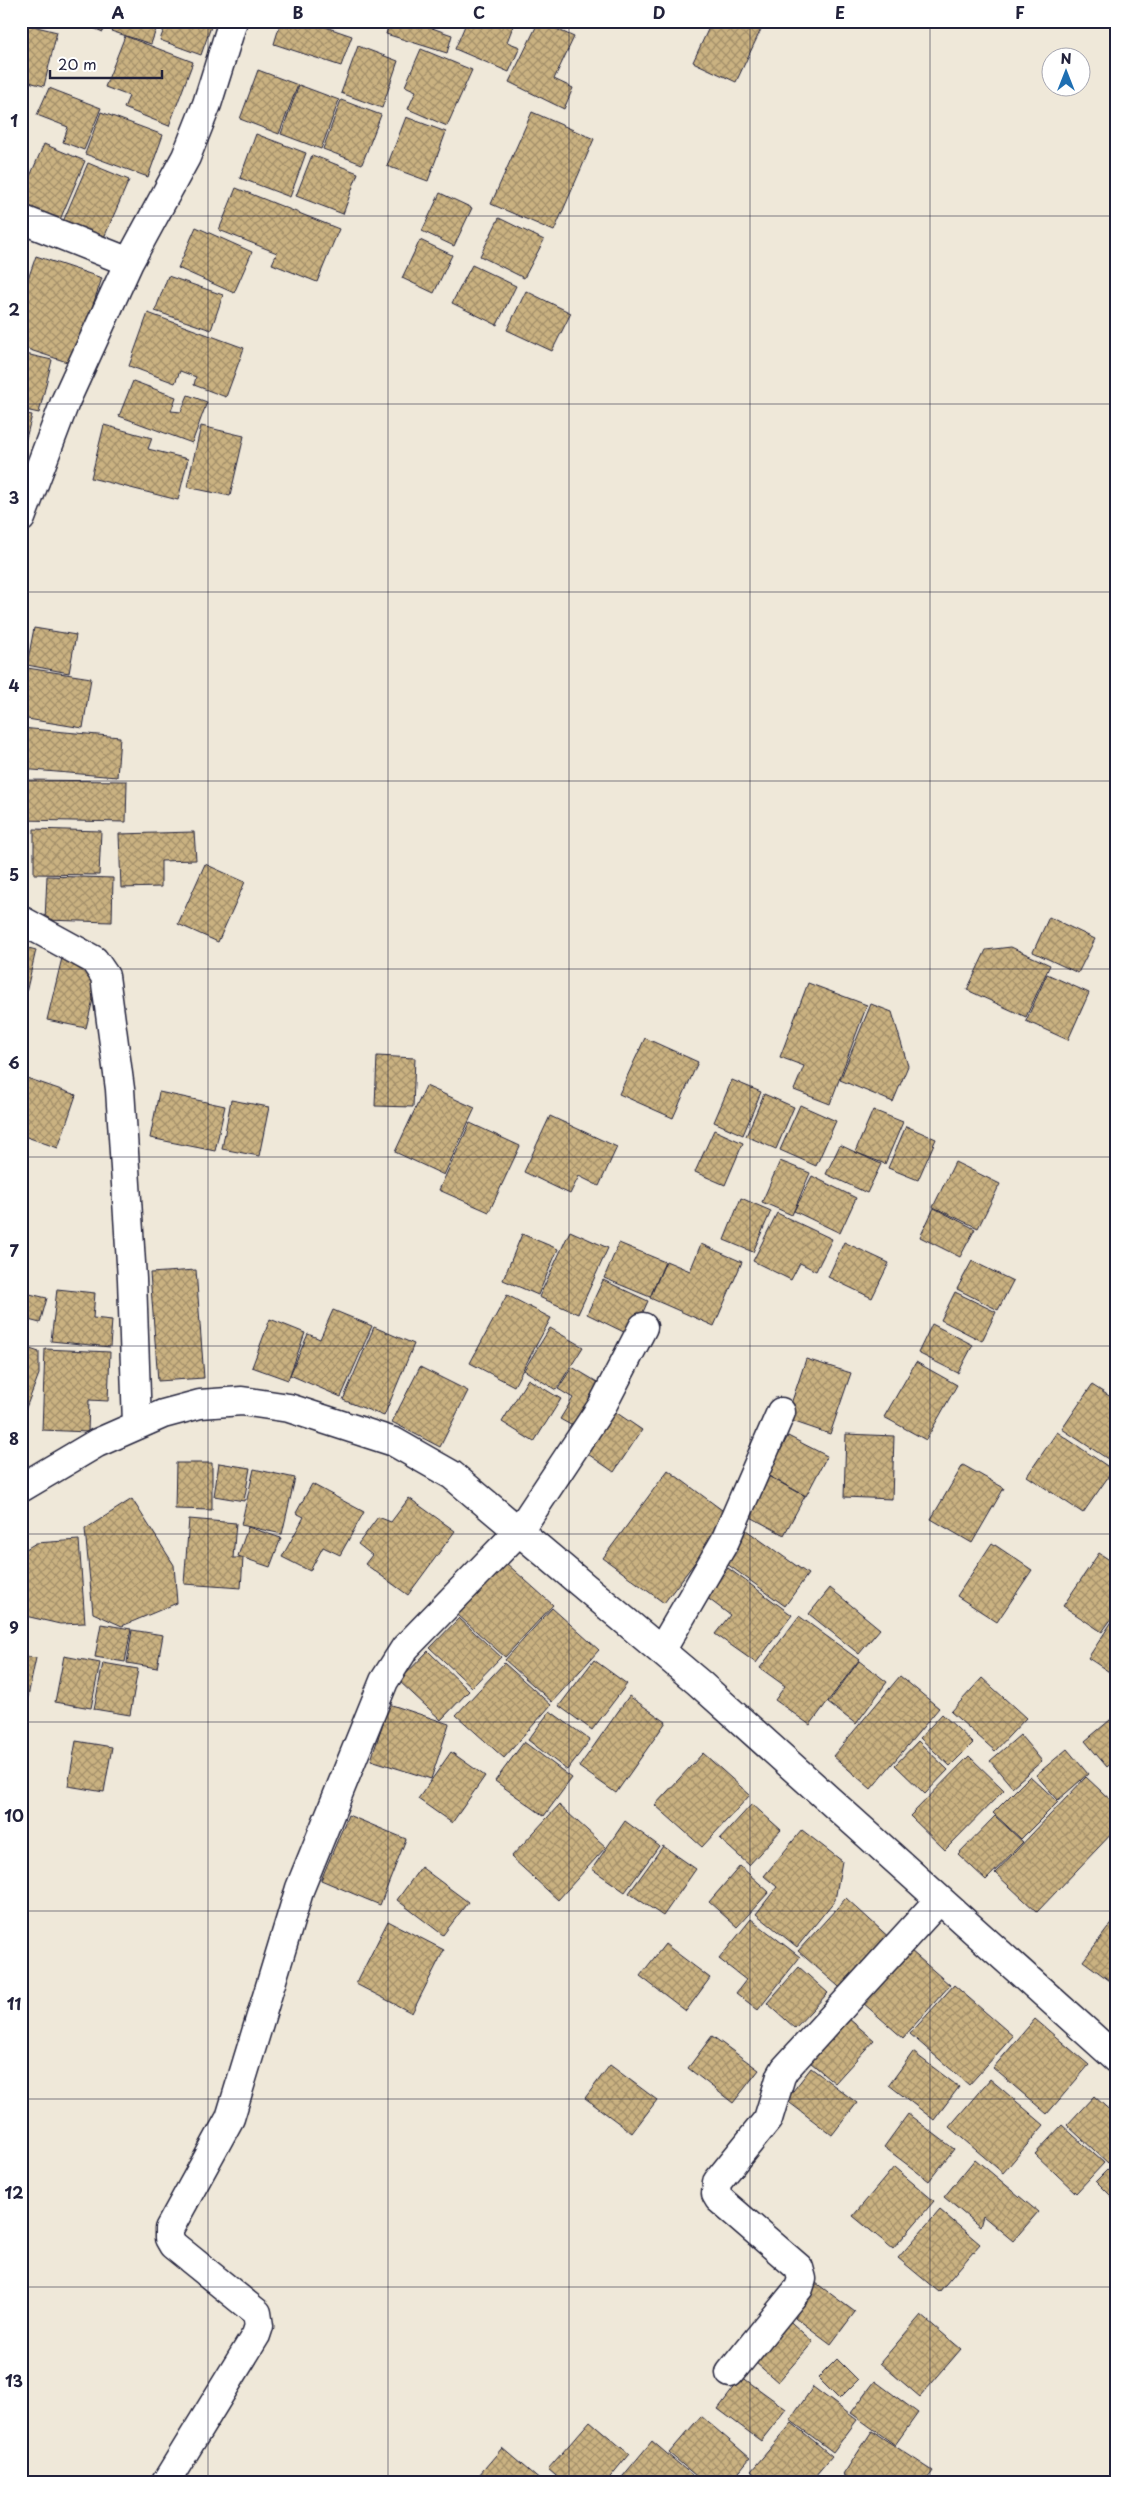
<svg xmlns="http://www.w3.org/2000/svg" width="1138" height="2503" viewBox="0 0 1138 2503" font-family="'Playpen Sans',sans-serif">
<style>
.building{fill:url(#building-cross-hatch);stroke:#22223b}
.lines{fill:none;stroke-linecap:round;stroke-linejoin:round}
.minor-casing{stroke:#22223b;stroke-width:31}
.minor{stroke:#fff;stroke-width:28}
.grid{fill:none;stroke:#22223b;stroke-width:1;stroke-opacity:0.55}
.neatline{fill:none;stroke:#22223b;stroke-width:2}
.grid-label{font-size:16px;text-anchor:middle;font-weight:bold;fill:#22223b}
</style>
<defs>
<pattern id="building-cross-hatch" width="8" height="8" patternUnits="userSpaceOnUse" patternTransform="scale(1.25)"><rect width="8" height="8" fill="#cab281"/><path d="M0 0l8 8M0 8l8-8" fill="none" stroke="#a4906b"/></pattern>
</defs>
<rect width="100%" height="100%" fill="#efe8d9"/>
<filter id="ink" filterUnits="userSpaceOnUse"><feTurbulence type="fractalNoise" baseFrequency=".02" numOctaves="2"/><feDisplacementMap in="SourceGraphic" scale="10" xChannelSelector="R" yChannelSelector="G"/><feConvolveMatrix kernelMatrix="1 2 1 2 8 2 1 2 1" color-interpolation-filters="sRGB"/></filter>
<g filter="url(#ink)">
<!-- building -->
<path class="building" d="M76 21H107L103 32Z
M114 21H159L151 44 111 31Z
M167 21H213L201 55 160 40Z
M281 21H308L352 36 341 66 274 44Z
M390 21H434L432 28 452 35 447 53 386 34Z
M467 21H515L507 42 520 47 509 72 455 49Z
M539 21 574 37 554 79 573 88 564 109 509 82Z
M712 21H765L736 82 693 62Z
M21 23 57 32 44 86 21 80Z
M125 36 193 62 169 126 124 108 129 96 105 87Z
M358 46 398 61 382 108 341 93Z
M421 49 472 70 447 126 408 109 416 91 405 86Z
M258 70 298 85 279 134 240 119Z
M299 85 339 100 321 149 281 134Z
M49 88 101 108 84 150 63 142 68 127 37 115Z
M341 100 381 115 362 164 323 149Z
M101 112 163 135 148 177 85 154Z
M532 112 594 139 554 231 491 204Z
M406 117 446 132 428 181 387 166Z
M256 134 306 153 290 197 240 178Z
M44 144 85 161 59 222 21 206V197Z
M312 155 358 173 343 214 296 196Z
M88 163 129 180 103 240 62 224Z
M236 188 339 229 317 282 272 264 277 253 219 230Z
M440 193 472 208 454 246 422 231Z
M499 218 544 240 524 278 480 256Z
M196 227 252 252 234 293 178 268Z
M420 240 452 255 434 293 402 278Z
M36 256 102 278 73 364 21 347V299Z
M472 265 516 286 497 325 452 303Z
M168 276 223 295 211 330 155 311Z
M526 291 571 313 552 351 507 330Z
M148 313 244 348 226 397 194 385 196 377 180 371 175 383 129 366Z
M21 353 52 360 39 413 21 409Z
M133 381 176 397 171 411 181 412 188 395 207 402 192 443 119 416Z
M21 413 32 415 21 458Z
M104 425 152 438 148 449 188 459 178 500 91 478Z
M201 426 244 436 230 496 187 487Z
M34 628 76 635 69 673 27 665Z
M21 667 91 678 83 728 21 718Z
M21 728 120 737 117 777 21 769Z
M21 780 127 781 126 822 21 820Z
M34 829 101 831 99 875 34 874Z
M194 832 196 860 161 861V887L121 888 119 834Z
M205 864 245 882 218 942 178 924Z
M47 876 113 878 112 922 45 920Z
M1049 917 1095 939 1078 973 1033 952Z
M21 946 36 950 25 997 21 996Z
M1011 947 1050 965 1026 1017 967 990 986 950Z
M62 958 81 962 97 983 86 1028 47 1020Z
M1047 974 1089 993 1068 1040 1026 1021Z
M808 983 867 1005 830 1104 794 1090 804 1066 780 1057Z
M871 1004 892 1012 908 1066 893 1102 840 1080Z
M645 1038 698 1062 673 1118 619 1094Z
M377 1056 415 1058 413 1107 375 1106Z
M21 1076 76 1095 58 1148 21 1135Z
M732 1080 761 1092 743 1135 714 1122Z
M426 1086 475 1108 444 1175 395 1152Z
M159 1092 225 1106 215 1151 150 1138Z
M764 1094 794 1107 776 1149 746 1136Z
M231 1100 269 1107 259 1156 222 1149Z
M800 1105 836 1121 816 1166 780 1150Z
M873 1110 903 1122 885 1164 855 1152Z
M550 1116 617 1147 599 1186 579 1176 570 1194 524 1172Z
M470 1123 520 1146 489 1212 439 1190Z
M906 1126 936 1139 918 1180 888 1168Z
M714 1130 743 1143 725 1185 695 1172Z
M840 1145 881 1164 867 1193 826 1174Z
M780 1161 810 1173 792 1215 762 1202Z
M955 1162 1000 1184 978 1228 933 1207Z
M812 1176 856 1198 840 1233 794 1211Z
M741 1198 771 1211 753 1252 724 1240Z
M934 1208 975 1229 960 1257 920 1237Z
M777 1213 832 1239 816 1271 800 1263 791 1280 753 1261Z
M570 1231 608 1248 578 1314 539 1297Z
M522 1234 558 1249 538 1295 503 1280Z
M844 1242 889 1263 872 1298 828 1277Z
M619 1243 665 1262 650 1297 604 1278Z
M701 1244 742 1262 714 1326 650 1298 666 1261 690 1271Z
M972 1261 1013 1281 998 1310 957 1289Z
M196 1270 204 1378 158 1381 150 1273Z
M603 1280 648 1301 632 1336 587 1314Z
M57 1289 95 1293 93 1318 112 1320 110 1347 51 1341Z
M21 1292 47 1298 40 1323 21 1318Z
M955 1292 996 1312 982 1341 941 1320Z
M507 1295 551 1318 514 1386 470 1363Z
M333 1310 372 1326 341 1397 290 1375 308 1334 320 1339Z
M270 1319 305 1333 288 1380 252 1367Z
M932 1324 973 1345 958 1373 918 1353Z
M374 1327 414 1344 384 1416 343 1400Z
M550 1328 583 1347 556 1390 524 1370Z
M21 1346 39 1352V1374L24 1413 21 1412Z
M45 1349 110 1352 108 1401 89 1400 88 1432 42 1430Z
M806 1359 851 1373 830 1434 786 1419Z
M916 1362 957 1385 926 1440 884 1417Z
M420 1367 468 1391 440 1447 392 1422Z
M572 1367 604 1386 578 1429 560 1419 573 1398 558 1389Z
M528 1379 561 1399 534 1442 502 1422Z
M1092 1385 1117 1401V1465L1062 1429Z
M611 1409 642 1430 614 1472 582 1450Z
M1057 1432 1113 1470 1083 1513 1027 1476Z
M846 1434 894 1436 892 1499 844 1497Z
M788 1436 827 1456 806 1496 767 1475Z
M176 1463H212V1510L175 1509Z
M219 1463 250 1468 244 1501 214 1496Z
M963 1465 1004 1488 972 1543 931 1519Z
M254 1469 295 1478 282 1534 241 1525Z
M668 1470 730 1516 664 1603 603 1558Z
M766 1475 805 1496 784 1535 745 1514Z
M312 1484 364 1512 340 1555 323 1547 310 1571 282 1557 304 1517 296 1513Z
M409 1498 455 1531 408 1595 365 1564 372 1555 358 1544 378 1517 391 1522Z
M132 1499 174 1565 177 1603 122 1626 93 1613 85 1529Z
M189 1519 236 1523 233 1558H243L241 1588 184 1584Z
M248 1527 281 1538 270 1567 238 1556Z
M746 1530 808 1574 785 1606 723 1561Z
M79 1540 85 1623 60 1624 21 1615V1552L36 1543Z
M992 1543 1032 1570 997 1622 957 1596Z
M1099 1553 1117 1565V1611L1102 1632 1063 1606Z
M506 1563 553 1605 505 1657 458 1615Z
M728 1568 792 1615 756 1663 715 1634 730 1615 706 1597Z
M830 1588 880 1629 859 1654 809 1614Z
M552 1608 599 1650 552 1702 505 1660Z
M1117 1614V1677L1088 1658Z
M799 1616 859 1660 810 1725 775 1700 785 1686 760 1668Z
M459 1618 501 1657 472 1687 430 1648Z
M101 1624 131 1629 125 1662 95 1657Z
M132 1630 163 1635 157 1668 127 1663Z
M428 1651 469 1691 441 1720 399 1681Z
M21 1656 36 1658 27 1701 21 1700Z
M64 1656 100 1663 91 1708 55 1702Z
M594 1660 627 1684 592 1730 559 1706Z
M859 1661 887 1682 856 1724 828 1703Z
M103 1663 138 1669 130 1715 94 1709Z
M504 1663 551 1705 504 1758 456 1715Z
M900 1676 939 1708 871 1789 833 1756Z
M982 1678 1026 1718 995 1751 951 1712Z
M629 1696 666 1722 616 1793 579 1767Z
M389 1704 449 1724 431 1779 371 1760Z
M550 1711 590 1740 567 1770 528 1740Z
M942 1714 973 1743 950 1766 920 1738Z
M1116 1715 1117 1758 1107 1767 1085 1741Z
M1020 1735 1042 1761 1012 1787 990 1761Z
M76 1741 112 1747 104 1792 68 1786Z
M918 1741 948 1770 925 1794 895 1765Z
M524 1742 572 1778 544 1816 495 1781Z
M1067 1749 1088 1774 1058 1800 1036 1775Z
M451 1752 485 1776 452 1823 418 1799Z
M703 1753 750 1795 702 1847 655 1805Z
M969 1756 1004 1790 945 1850 910 1816Z
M1030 1776 1058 1802 1021 1839 993 1813Z
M1086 1777 1117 1806V1828L1037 1912 995 1873Z
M752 1804 781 1830 749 1865 720 1839Z
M559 1805 606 1847 558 1900 511 1857Z
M348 1815 406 1839 380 1905 321 1880Z
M995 1816 1023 1842 986 1880 958 1854Z
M625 1821 659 1846 625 1892 592 1869Z
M802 1830 842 1861 835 1900 797 1947 756 1914 777 1887 764 1876Z
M663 1846 696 1869 663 1916 629 1893Z
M740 1866 769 1892 737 1927 709 1902Z
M421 1867 468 1902 443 1935 397 1900Z
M846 1898 893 1941 846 1993 798 1951Z
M1117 1916V1986L1083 1961Z
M751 1919 800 1957 758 2010 736 1993 746 1980 719 1959Z
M388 1921 444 1950 412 2013 356 1984Z
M902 1943 950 1985 903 2038 855 1996Z
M665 1944 710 1978 686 2011 640 1976Z
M799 1967 828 1993 795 2028 767 2003Z
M954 1985 1013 2036 969 2085 910 2034Z
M842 2013 874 2040 835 2083 804 2057Z
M1035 2019 1089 2065 1047 2114 993 2068Z
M712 2036 759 2070 733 2103 688 2068Z
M913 2052 959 2087 934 2120 889 2085Z
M610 2065 657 2100 632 2133 585 2098Z
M811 2068 857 2103 832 2135 786 2100Z
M990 2079 1044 2125 1003 2173 949 2127Z
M1094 2096 1117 2117V2154L1108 2163 1067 2125Z
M908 2114 954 2149 929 2181 884 2147Z
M1062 2125 1104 2163 1076 2193 1035 2154Z
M975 2159 1038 2212 1013 2241 983 2216 980 2227 944 2197Z
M1117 2160V2202L1096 2181Z
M894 2167 934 2201 893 2249 853 2216Z
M940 2210 980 2244 939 2292 898 2258Z
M812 2280 855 2312 831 2344 788 2312Z
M783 2315 813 2342 778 2382 748 2356Z
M921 2315 961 2349 920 2397 880 2363Z
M837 2359 858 2380 839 2399 818 2378Z
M742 2377 786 2409 761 2441 718 2409Z
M875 2381 918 2413 895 2445 851 2413Z
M813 2387 857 2420 833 2452 790 2420Z
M701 2416 750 2458 730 2482H703L669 2453Z
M590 2421 629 2454 606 2482H563L548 2469Z
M792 2423 832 2456 810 2482H763L751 2471Z
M872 2431 933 2471 925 2482H853L843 2475Z
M652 2441 700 2482H618Z
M502 2448 542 2482H473Z"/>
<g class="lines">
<defs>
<path id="minor" d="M21 219 129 262
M21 518 65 402 129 262 186 157 207 104 233 21
M21 920 94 960 105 976 120 1089 132 1279 137 1424
M21 1488 97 1443 163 1414 200 1404 242 1401 289 1408 394 1442 452 1475 698 1682 1117 2059
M661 1651 725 1541 781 1412
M730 2373 799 2288 802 2279 799 2268 719 2199 716 2194 717 2182 768 2119 781 2076 785 2069 939 1900
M166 2482 256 2335 259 2326 257 2313 173 2245 169 2238V2229L230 2118 300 1888 384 1681 405 1648 519 1531 602 1406 643 1327"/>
</defs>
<!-- minor casing -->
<use href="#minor" class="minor-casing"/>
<!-- minor -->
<use href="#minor" class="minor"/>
</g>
</g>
<!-- grid -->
<path class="grid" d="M208 21V2482M388 21V2482M569 21V2482M750 21V2482M930 21V2482M21 216H1117M21 404H1117M21 592H1117M21 781H1117M21 969H1117M21 1157H1117M21 1346H1117M21 1534H1117M21 1722H1117M21 1911H1117M21 2099H1117M21 2287H1117"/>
<!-- margin -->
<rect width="1138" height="2503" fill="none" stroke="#fff" stroke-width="55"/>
<!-- north arrow -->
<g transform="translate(1066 72)"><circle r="24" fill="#ffffff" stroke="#a7a7b1"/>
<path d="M0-4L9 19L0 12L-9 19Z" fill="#1f6fb2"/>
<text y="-8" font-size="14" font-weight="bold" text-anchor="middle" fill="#22223b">N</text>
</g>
<!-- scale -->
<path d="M50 70v8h112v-8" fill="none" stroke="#22223b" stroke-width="2.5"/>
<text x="58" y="70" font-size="15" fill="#22223b" stroke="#ffffff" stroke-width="4" paint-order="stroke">20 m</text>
<rect x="28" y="28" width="1082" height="2448" class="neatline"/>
<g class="grid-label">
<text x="118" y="19">A</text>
<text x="298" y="19">B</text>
<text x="479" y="19">C</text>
<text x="659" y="19">D</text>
<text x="840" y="19">E</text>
<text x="1020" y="19">F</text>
<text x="14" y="127">1</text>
<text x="14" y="316">2</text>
<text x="14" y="504">3</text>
<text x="14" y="692">4</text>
<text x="14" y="881">5</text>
<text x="14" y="1069">6</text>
<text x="14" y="1257">7</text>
<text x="14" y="1445">8</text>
<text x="14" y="1634">9</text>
<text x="14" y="1822">10</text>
<text x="14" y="2010">11</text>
<text x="14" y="2199">12</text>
<text x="14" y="2387">13</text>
</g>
</svg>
